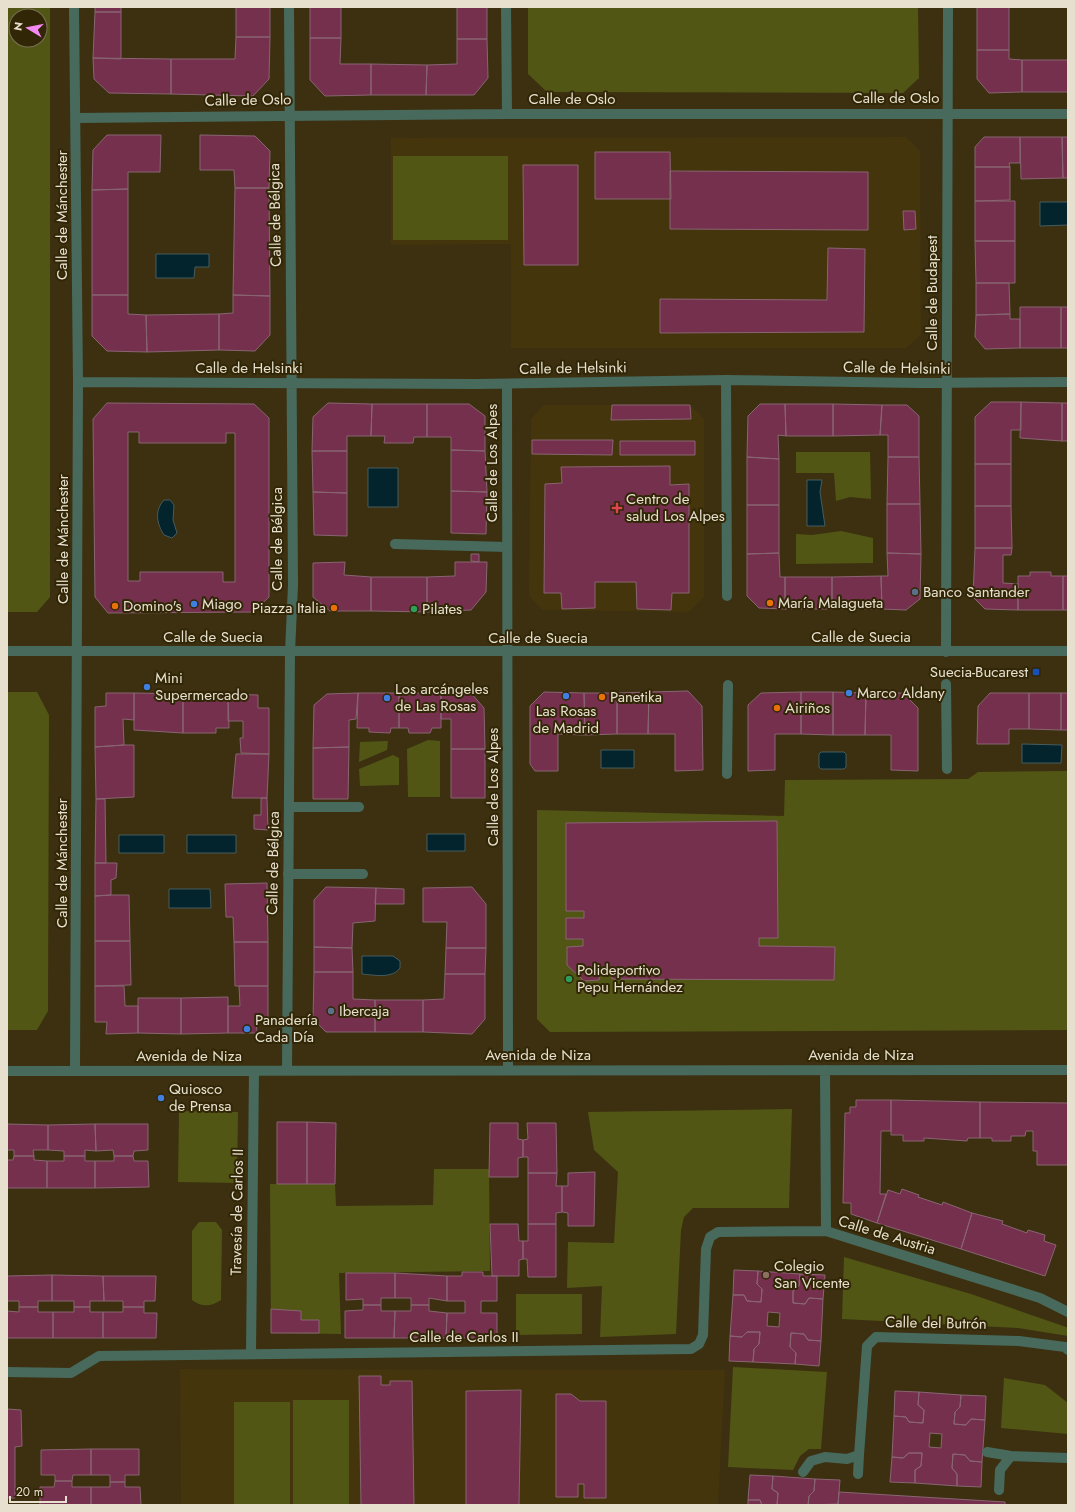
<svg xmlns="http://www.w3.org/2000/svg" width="1075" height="1512" viewBox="0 0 1075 1512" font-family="Jost,sans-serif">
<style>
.built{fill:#44350c}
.green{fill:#515615;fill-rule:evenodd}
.water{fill:#03232d;stroke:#475c5d}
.building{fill:#74304d;stroke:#896572;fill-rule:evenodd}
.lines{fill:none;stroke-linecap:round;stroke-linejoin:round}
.service{stroke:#486a5c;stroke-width:10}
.pedestrian{stroke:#486a5c;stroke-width:10}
.minor{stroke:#486a5c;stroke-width:10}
.tertiary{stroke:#486a5c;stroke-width:10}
.health-dot{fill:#e0444e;stroke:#312606;stroke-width:1.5}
.service-dot{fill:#5c6f8a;stroke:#312606;stroke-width:1.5}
.food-dot{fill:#e8710a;stroke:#312606;stroke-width:1.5}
.shop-dot{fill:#3f7fe0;stroke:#312606;stroke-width:1.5}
.leisure-dot{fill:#2e9e5b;stroke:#312606;stroke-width:1.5}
.transit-dot{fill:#1a4fb4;stroke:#312606;stroke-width:1.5}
.education-dot{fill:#8d6e63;stroke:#312606;stroke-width:1.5}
.labels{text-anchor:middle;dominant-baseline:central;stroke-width:4;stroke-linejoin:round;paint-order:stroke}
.street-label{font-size:15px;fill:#e7e0ce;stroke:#312606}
.poi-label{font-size:15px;fill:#e7e0ce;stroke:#312606;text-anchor:start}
</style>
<rect width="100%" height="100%" fill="#3c3011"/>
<!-- built -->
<path class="built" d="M906 137 920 151 921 335 906 348H511V244L391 245V138Z
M544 405H690L704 419V597L689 612 542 610 529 596 531 419Z
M180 1369 725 1370 718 1505H181Z"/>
<!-- green -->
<path class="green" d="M7 7H50V597L37 612H7ZM16 16H40V40H16Z
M528 7H918L919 78 903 93 547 92 528 74Z
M393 156H508V240H393Z
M796 452H870L871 499 850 497 836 501 834 473H796Z
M841 531 873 538V563L796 564V534L812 535Z
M7 692H37L49 715 48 1011 37 1030H7Z
M428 740 440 741V797H408L407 749Z
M388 741 387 750 359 762 360 742Z
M393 755 399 758V785L360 786 359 769Z
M1068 771V1030L550 1032 537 1019V810L784 816 785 780 968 779 978 772Z
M792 1109 789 1208H693L684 1217 681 1230 676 1334 600 1337 602 1286 567 1288 568 1242 614 1243 618 1172 594 1150 588 1112Z
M179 1111 238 1112 237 1183 178 1182Z
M434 1169H489L490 1271 339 1273 341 1334 271 1333 270 1184H335L336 1206 433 1205Z
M199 1222H216L222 1230 221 1300C211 1307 201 1307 192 1300V1231Z
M844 1257 971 1294 1066 1327 1068 1328V1336L1018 1328 842 1319Z
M516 1294H582V1334L516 1335Z
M733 1367 827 1372 821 1449H809L800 1456 793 1470 728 1467Z
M1004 1378 1045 1385 1068 1403V1434L1001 1428Z
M293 1400H349V1505H293Z
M234 1402H290V1505H234Z"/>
<!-- water -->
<path class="water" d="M1040 202H1068V225L1040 226Z
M156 254H209V267H195L194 278H156Z
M368 468H398V507H368Z
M807 480H822L820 492 825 526H807Z
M164 500H170L174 505 173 520 177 533 172 538 164 535C157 524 154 511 164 500Z
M1022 744 1062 745 1061 763H1022Z
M601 750H634V768H601Z
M821 752H844L846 754V767L844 769H821L819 767V754Z
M427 834H465V851H427Z
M119 835H164V853H119Z
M187 835H236V853H187Z
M169 889H210L211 908H169Z
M362 956H393L400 961V968C392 979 374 975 362 974Z"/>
<!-- building -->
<path class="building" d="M95 7H121V12H95Z
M236 7H270V37H236Z
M310 7H341V38H310Z
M457 7H487V39H457Z
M977 7H1009V50H977Z
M95 12H121V59L93 58Z
M236 37H270L269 79 253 96 171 94V59H235Z
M310 38H341L340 64H371V95L325 96 310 80Z
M457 39H487L488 78 474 95H426L427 65 457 64Z
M977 50H1009V59L1022 60V92L989 93 977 79Z
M93 58 171 59V94L109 93 94 79Z
M1022 60H1068V92H1022Z
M371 64 427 65 426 95H371Z
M107 135H161L160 172H128V189L92 190 93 150Z
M200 135 255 136 270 151 269 188H235L234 170H200Z
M984 137H1020V163H1009L1010 167H975V147Z
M1020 137H1062L1063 178 1021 179Z
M1062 137H1068V178H1063Z
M595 152H670L671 199H595Z
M523 165H578V265H524Z
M975 167H1010V200L975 201Z
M670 171 868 172V230L670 229Z
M235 188H269L270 296 233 295Z
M128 189V295H92V190Z
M975 201H1015V241H975Z
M903 211H915L916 229 904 230Z
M975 241H1015V283H976Z
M828 248 865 249 864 332 660 333V299L827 300Z
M976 283H1009L1010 314 976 315Z
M92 295H128V314L146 315 147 352 107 351 92 336Z
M233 295 270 296V335L255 351 219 350V314L233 313Z
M1020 307H1061V348H1020Z
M1061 307H1068V348H1061Z
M219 314V350L147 352 146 315Z
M1010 314V319H1020V348L985 349 975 337 976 315Z
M991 402H1021V430H1011V464H975V417Z
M1021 402 1062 403V441L1020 438Z
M107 403 254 404 269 418V597L253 612 108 613 95 597 93 419ZM128 432H139V443H226V433H235V582H223V572H140V581H128Z
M328 403 372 404 371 436H347V451H312L313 417Z
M1062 403H1068V441H1062Z
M372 404H427V437H414L413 443H384L385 436H371Z
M427 404H469L485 416V451L451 450V437H427Z
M760 404H785L786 436 778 435 779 459 747 457 748 416Z
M785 404H833V436H786Z
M833 404 882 405 880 435 833 436Z
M612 405H690L691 419 611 420Z
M882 405H907L919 416V457H888V435H880Z
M532 440H613L612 455 532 454Z
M620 441H695V455H620Z
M451 450 485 451 487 492 451 491Z
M312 451H347V493L313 492Z
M747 457 779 459V505H747Z
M888 457H919L920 504H887Z
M975 464H1011V506H975Z
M670 466V485L689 484V593H672L671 610 637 609 636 582H595V608L562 609 561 593H544L545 484 562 483 561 467Z
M451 491 487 492 486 534 451 533Z
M313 492 347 493V536L314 535Z
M887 504H920L921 554 887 553Z
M747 505H779V553L747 554Z
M975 506H1011L1012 548H975Z
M975 548H1012L1011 555H1003V583L1018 584V610L985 609 973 597Z
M779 553 780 577H785V609L759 608 747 596V554Z
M887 553 921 554 920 599 906 610 882 609 881 576H888Z
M471 554H479V562L471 561Z
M345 562 344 575 371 577V611H330L313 597V563Z
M455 562H487L486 592 471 610 427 612V577L455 576Z
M1030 572H1051V576H1063V610H1018V576H1030Z
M881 576 882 609H832V577Z
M1063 576H1068V610H1063Z
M371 577H427V612L371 611Z
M785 577H832V609H785Z
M688 691 702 706 703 770 675 771V734H648L649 692Z
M544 692 584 693 585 735 558 734V771H535L530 764V706Z
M649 692 648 734H617V693Z
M801 692V734H775V770L748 771V705L761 693Z
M801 692H833V735L801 734Z
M833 692 866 693 865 735H833Z
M106 693H134V720L123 719 124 745 95 747V707L106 706Z
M134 693 183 694V733L134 730Z
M358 693H399V728H391L390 733 369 732V728H357Z
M358 693 356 719 349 720V747L313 748 314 705 327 694Z
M399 693H441V728H432L430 733H409L408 728H399Z
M441 693H471L484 708 485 749H451V719H441Z
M584 693H617V734L585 735Z
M866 693H903L918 708V771L891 770V735H865Z
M990 693H1029V729H1009V744H977L978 706Z
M1029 693H1061V730L1029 729Z
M1061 693H1068V730H1061Z
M183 694H228L229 728H216V733H183Z
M228 694 258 695V708H269V754L241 753 240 738H243V721H228Z
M124 745H134V797L96 799 95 747Z
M349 747 348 799H313V748Z
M451 749H485V798H451Z
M236 754H269L267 798H232Z
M261 798H267L268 830 254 829V815H261Z
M96 799H105L106 863H95Z
M777 821 778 938H759V946L835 947 834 980 612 979V970L600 971 599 980 584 981 567 965V947L583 946V939H566V918H584V911H566V823Z
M95 863H117L116 878 111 880V895L95 896Z
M267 883 268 942H234L233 917H226L225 884Z
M326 887 376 888 375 921 353 923 352 948 314 947V900Z
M472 887 486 904V948H446L447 922H423V888Z
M376 888 404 889V904H375Z
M111 895H129L130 941H95V896Z
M95 941H130L131 985 95 986Z
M234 942H268V986H235Z
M314 947 352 948 353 972H314Z
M446 948H486L485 974H445Z
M314 972H353V999L375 1000V1032H326L313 1019Z
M445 974H485V1019L472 1034 423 1032V1000L444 999Z
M95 986H124L125 1006H138V1033L106 1034 107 1022H95Z
M239 986H268V1019L256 1020 257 1033H228V1006H240Z
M228 997V1033L181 1034V998Z
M138 998H181V1034L138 1033Z
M375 1000H423V1032H375Z
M856 1100H891V1131H881L880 1194H886L877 1223 851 1214V1203H843L845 1113H850V1107H856Z
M891 1100 980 1102V1138H968L967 1141 924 1138V1141H903V1135H891Z
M980 1102 1068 1103V1165H1037V1151H1033V1131H1026L1025 1136H1011V1141H992V1138H980Z
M277 1122H307V1184H277Z
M307 1122 336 1123 335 1184H307Z
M490 1123H518V1139L523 1140V1157L518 1158V1177H489Z
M527 1123H556L557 1173H528V1157H523V1140L528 1139Z
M7 1124 48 1125V1150H33L34 1156H14V1150H7Z
M95 1124H148V1150L134 1151 133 1156H114L113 1150 96 1151Z
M95 1124 96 1151 85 1150V1156H64V1151L48 1150V1125Z
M14 1156H34V1160L47 1161V1188H7V1160H13Z
M64 1156H85V1161H95V1188H47V1161H64Z
M114 1156H133L134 1161H148L149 1187 95 1188V1161H114Z
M595 1172 594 1226H568V1213L562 1212V1186H568V1173Z
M528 1173H557L556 1186H562V1212L556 1213V1224H528Z
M902 1189 919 1195 918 1197 942 1205 943 1202 972 1213 961 1249 877 1223 888 1190 900 1194Z
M972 1213 1003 1221 1002 1224 1027 1233 1028 1230 1045 1235 1044 1241 1056 1245 1045 1276 961 1249Z
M490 1224H518L519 1241H523V1259L519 1260V1276H492Z
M528 1224H556V1277H528L527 1259H523V1241H528Z
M734 1270 758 1271 757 1284 762 1289 761 1302 747 1301 744 1295H733Z
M758 1271 800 1274 799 1286 793 1291V1303L805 1304 809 1298 823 1299 821 1341 808 1340 804 1334 791 1333 790 1347 796 1353 795 1364 753 1362 754 1349 759 1344 760 1332H747L742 1337 730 1336 733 1295H744L747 1301 761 1302 762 1289 757 1284ZM768 1312 780 1313 779 1327 767 1326Z
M462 1272H483V1276H497V1301H481V1313H497V1338H446L447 1313H465V1301H447V1276H462Z
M346 1273H395V1298H381V1305H363V1299L346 1300Z
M395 1273 447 1276V1301L429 1298V1305H411V1298H395Z
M800 1274 825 1275 823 1299 809 1298 805 1304 793 1303V1291L799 1286Z
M52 1275 103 1276 104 1301H90V1307H74V1301H52Z
M52 1275V1301H38V1307H19V1301H7V1276Z
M103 1276H156L155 1301H144V1307H123V1301H104Z
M363 1305H381V1311H395L394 1338H345V1311L363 1310Z
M411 1305H429V1311L447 1313 446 1338H394L395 1311H411Z
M19 1307H38V1312H53V1338H7V1311L19 1312Z
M74 1307H90V1312H103V1338H53V1312H74Z
M123 1307H144V1313H157L156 1338H103V1312H123Z
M271 1309 301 1311V1320H319V1333H271Z
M747 1332H760L759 1344 754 1349 753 1362 729 1361 730 1336 742 1337Z
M791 1333 804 1334 808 1340 821 1341 819 1366 795 1364 796 1353 790 1347Z
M359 1376H381V1385H390V1381H412L414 1505H361Z
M521 1390 519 1505H466V1391Z
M895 1391 919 1392 918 1405 924 1410 923 1423 909 1422 906 1417 894 1416Z
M919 1392 961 1395 960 1407 955 1412 954 1424 966 1425 971 1419 985 1420 982 1462 970 1461 965 1455 953 1454 952 1468 957 1474V1486L915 1483V1470L921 1466 922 1453H909L903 1458 892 1457 894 1416 906 1417 909 1422 923 1423 924 1410 918 1405ZM930 1433 942 1434 941 1448 929 1447Z
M556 1394H571L580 1401H606V1498H584V1484H578V1497H556Z
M961 1395 986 1396 985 1420 971 1419 966 1425 954 1424 955 1412 960 1407Z
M7 1409 21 1410 22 1446 15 1447V1498H7Z
M91 1449H139V1475H125V1482H110V1475H91Z
M91 1449V1475H73L72 1481H55V1475H41V1450Z
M909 1453H922L921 1466 915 1470V1483L890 1482 892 1457 903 1458Z
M953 1454 965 1455 970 1461 982 1462 981 1487 957 1486V1474L952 1468Z
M750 1475 773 1476 772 1489 778 1493 777 1505H762L760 1500H748Z
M773 1476 815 1479 814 1491 809 1496 808 1505H777L778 1493 772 1489Z
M815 1479 840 1480 838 1504 808 1505 809 1496 814 1491Z
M55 1481H72V1487H91V1505H40V1487H54Z
M110 1482H125V1487H140L141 1505H91V1487H110Z
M839 1492 1005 1502V1505H838Z
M748 1500H760L762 1505H748Z"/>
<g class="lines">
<!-- service -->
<path class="service" d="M395 544 507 547
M289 807H359
M288 874H363"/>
<!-- pedestrian -->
<path class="pedestrian" d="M290 652 293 585
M946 684 947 769
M727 774 728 685"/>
<!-- minor -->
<path class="minor" d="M74 7 78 382 75 1071
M289 7 293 585
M506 7 507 114
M76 118 507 114H1068
M726 380 727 596
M78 382 478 384 726 380 918 383 1068 382
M507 384 508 1070
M946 652 948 7
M287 1070 290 652
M825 1070 826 1231 1040 1298 1068 1312
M7 1071 1068 1070
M251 1353 254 1071
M7 1372 71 1373 99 1356 691 1349 699 1344 703 1335 706 1249 710 1237 718 1232 826 1231
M987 1452 1011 1456 1068 1458
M803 1472 811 1461 825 1457 847 1459 859 1455 867 1346 876 1337 1019 1341 1065 1347 1068 1350
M858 1474 859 1455
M999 1490 1000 1470 1011 1456"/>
<!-- tertiary -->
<path class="tertiary" d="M7 651H1068"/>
</g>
<!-- markers -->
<path class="health-dot" d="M615 502h4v4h4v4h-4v4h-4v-4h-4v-4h4z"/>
<g class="service-dot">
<circle cx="915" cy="592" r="4"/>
<circle cx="331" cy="1011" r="4"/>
</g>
<g class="food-dot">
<circle cx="770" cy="603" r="4"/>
<circle cx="115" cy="606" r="4"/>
<circle cx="334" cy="608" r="4"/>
<circle cx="602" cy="697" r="4"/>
<circle cx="777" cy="708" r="4"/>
</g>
<g class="shop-dot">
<circle cx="194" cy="604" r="4"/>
<circle cx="147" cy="687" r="4"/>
<circle cx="849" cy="693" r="4"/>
<circle cx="566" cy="696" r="4"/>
<circle cx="387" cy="698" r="4"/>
<circle cx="247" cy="1029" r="4"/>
<circle cx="161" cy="1098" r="4"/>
</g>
<g class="leisure-dot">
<circle cx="414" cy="609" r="4"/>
<circle cx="569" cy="979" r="4"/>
</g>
<rect class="transit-dot" x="1032" y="668" width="8" height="8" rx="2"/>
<circle class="education-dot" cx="766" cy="1275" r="4"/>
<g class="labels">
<!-- street labels -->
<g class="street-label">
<text x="896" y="98">Calle de Oslo</text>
<text x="572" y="99">Calle de Oslo</text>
<text transform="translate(248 100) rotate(-1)">Calle de Oslo</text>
<text transform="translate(62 215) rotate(-90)">Calle de Mánchester</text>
<text transform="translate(275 215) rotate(-91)">Calle de Bélgica</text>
<text transform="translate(932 293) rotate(-90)">Calle de Budapest</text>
<text x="249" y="368">Calle de Helsinki</text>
<text transform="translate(573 368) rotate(-1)">Calle de Helsinki</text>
<text transform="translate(897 368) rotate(1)">Calle de Helsinki</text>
<text transform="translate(492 463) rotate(-90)">Calle de Los Alpes</text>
<text transform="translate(63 539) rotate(-90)">Calle de Mánchester</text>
<text transform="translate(277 539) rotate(-90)">Calle de Bélgica</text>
<text x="213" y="637">Calle de Suecia</text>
<text x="861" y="637">Calle de Suecia</text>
<text x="538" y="638">Calle de Suecia</text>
<text transform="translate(493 787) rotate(-90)">Calle de Los Alpes</text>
<text transform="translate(62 863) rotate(-90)">Calle de Mánchester</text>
<text transform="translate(273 863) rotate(-89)">Calle de Bélgica</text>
<text x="538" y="1055">Avenida de Niza</text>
<text x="861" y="1055">Avenida de Niza</text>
<text x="189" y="1056">Avenida de Niza</text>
<text transform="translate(237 1212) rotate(-89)">Travesía de Carlos II</text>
<text transform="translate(887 1235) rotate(17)">Calle de Austria</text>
<text transform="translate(936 1323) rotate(1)">Calle del Butrón</text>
<text x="464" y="1337">Calle de Carlos II</text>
</g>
<!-- poi labels -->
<g class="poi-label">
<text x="626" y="499">Centro de<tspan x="626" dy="17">salud Los Alpes</tspan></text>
<text x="923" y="592">Banco Santander</text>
<text x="778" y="603">María Malagueta</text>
<text x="202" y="604">Miago</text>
<text x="123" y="606">Domino's</text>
<text x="326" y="608" text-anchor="end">Piazza Italia</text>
<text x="422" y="609">Pilates</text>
<text x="1028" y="672" text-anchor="end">Suecia-Bucarest</text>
<text x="155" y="678">Mini<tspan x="155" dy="17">Supermercado</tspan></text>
<text x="395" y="689">Los arcángeles<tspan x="395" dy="17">de Las Rosas</tspan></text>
<text x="857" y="693">Marco Aldany</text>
<text x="610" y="697">Panetika</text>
<text x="785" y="708">Airiños</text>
<text x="566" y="711" text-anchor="middle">Las Rosas<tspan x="566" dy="17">de Madrid</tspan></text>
<text x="577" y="970">Polideportivo<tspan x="577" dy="17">Pepu Hernández</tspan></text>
<text x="339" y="1011">Ibercaja</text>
<text x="255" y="1020">Panadería<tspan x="255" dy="17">Cada Día</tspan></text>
<text x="169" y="1089">Quiosco<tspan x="169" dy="17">de Prensa</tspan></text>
<text x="774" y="1266">Colegio<tspan x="774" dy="17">San Vicente</tspan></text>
</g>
</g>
<!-- border -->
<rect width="1075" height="1512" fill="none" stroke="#e7e0ce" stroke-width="16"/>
<!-- north arrow -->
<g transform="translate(28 28) rotate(280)"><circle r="19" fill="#312606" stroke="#7a7056"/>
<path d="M0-3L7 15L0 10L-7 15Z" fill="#f389f1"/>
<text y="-6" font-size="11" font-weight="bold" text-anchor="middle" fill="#e7e0ce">N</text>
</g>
<!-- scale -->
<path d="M10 1496v6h56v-6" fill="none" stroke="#e7e0ce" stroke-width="2"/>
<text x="16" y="1496" font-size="12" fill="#e7e0ce" stroke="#312606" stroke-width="3" paint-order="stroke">20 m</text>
</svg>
